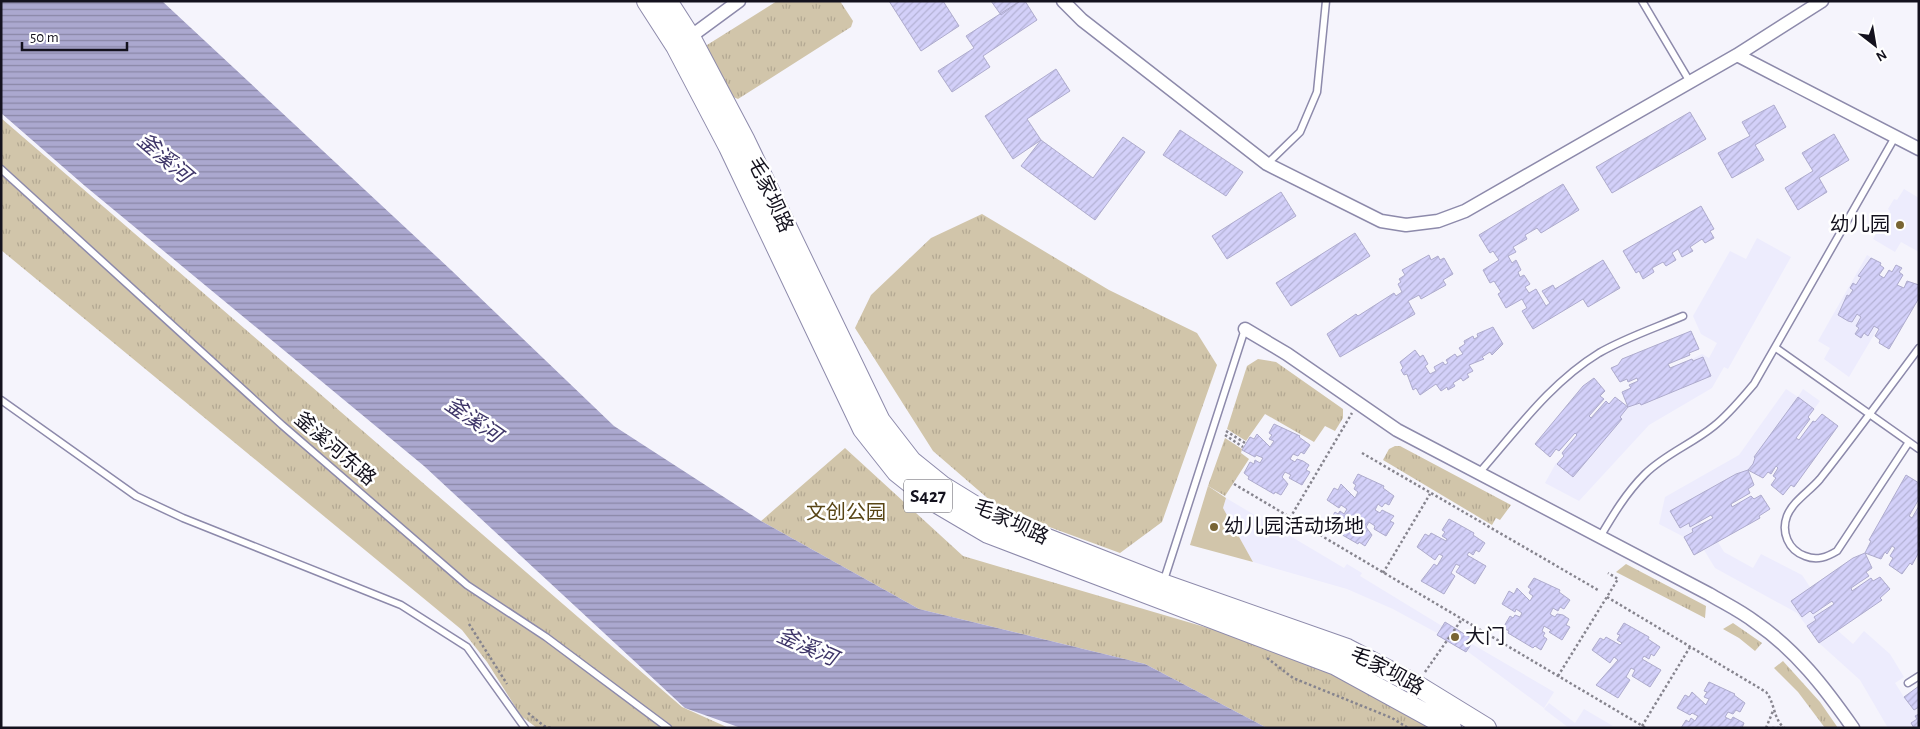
<svg xmlns="http://www.w3.org/2000/svg" width="1920" height="729" viewBox="0 0 1920 729" font-family="'Alegreya Sans','Noto Sans SC',sans-serif">
<style>
.built{fill:#edecfd}
.grass{fill:url(#grass-tufts)}
.pitch{fill:#d1c5aa}
.water{fill:url(#water-rules)}
.building{fill:url(#building-hatch);stroke:#aeabcd}
.lines{fill:none;stroke-linecap:round;stroke-linejoin:round}
.service-casing{stroke:#8d8aab;stroke-width:9}
.minor-casing{stroke:#8d8aab;stroke-width:15}
.primary-casing{stroke:#8d8aab;stroke-width:22}
.path{stroke:#86848e;stroke-width:2.5;stroke-dasharray:2.5 2.5;stroke-linecap:butt}
.service{stroke:#fff;stroke-width:6}
.minor{stroke:#fff;stroke-width:12}
.primary{stroke:#fff;stroke-width:20}
.poi-dot{fill:#796534;stroke:#fff;stroke-width:2}
.labels{text-anchor:middle;dominant-baseline:central;stroke-width:5;stroke-linejoin:round;paint-order:stroke}
.shield{fill:#fff;stroke:#5a5962;stroke-width:1}
.shield-label{font-size:19px;font-weight:bold;fill:#14121e}
.street-label{font-size:20px;fill:#14121e;stroke:#fff}
.poi-label{font-size:20px;fill:#14121e;stroke:#fff;text-anchor:start}
.park-label{font-size:20px;fill:#584515;stroke:#fff}
.water-label{font-size:21px;font-style:italic;fill:#3f3669;stroke:#fff}
</style>
<defs>
<pattern id="grass-tufts" width="24" height="20" patternUnits="userSpaceOnUse" patternTransform="scale(1.25)"><rect width="24" height="20" fill="#d1c5aa"/><path d="M3 7l-1-3M5 7V3M7 7l1-3M15 17l-1-3M17 17v-4M19 17l1-3" fill="none" stroke="#b3a892"/></pattern>
<pattern id="water-rules" width="6" height="5" patternUnits="userSpaceOnUse" patternTransform="scale(1.25)"><rect width="6" height="5" fill="#aba8cf"/><path d="M0 2.5h6" fill="none" stroke="#8a87a7"/></pattern>
<pattern id="building-hatch" width="6" height="6" patternUnits="userSpaceOnUse" patternTransform="scale(1.25)"><rect width="6" height="6" fill="#d3d0f9"/><path d="M-1 1l2-2M0 6l6-6M5 7l2-2" fill="none" stroke="#b4b2d5"/></pattern>
</defs>
<rect width="100%" height="100%" fill="#f5f4fc"/>
<!-- built -->
<path class="built" d="M1904 189 1919 198V252L1901 242 1895 252 1873 239 1890 211 1888 209 1894 199 1897 200Z
M1757 238 1791 257 1728 369 1724 367 1712 388 1649 425 1579 501 1545 483 1556 463 1573 477 1622 419 1620 417 1628 407 1640 403 1641 405 1711 376 1692 359 1702 354 1709 358 1717 343 1701 334 1693 316 1730 251 1746 259Z
M1867 255 1881 263 1880 265 1884 268 1879 275 1884 278 1878 328 1849 377 1824 359 1830 348 1818 341Z
M1786 389 1798 397 1803 389 1820 401 1814 409 1754 457 1753 464 1748 470 1735 474 1689 501 1702 524 1693 532 1684 537 1659 524 1665 497 1739 455Z
M1226 498 1344 568 1347 564 1362 573 1360 576 1442 626 1437 633 1393 609 1347 589 1253 562 1223 508Z
M1718 542 1724 552 1753 568 1761 554 1802 575 1810 587 1808 589 1837 630 1853 644 1864 631 1890 654 1904 677 1895 683 1904 697 1919 689V728H1888L1860 680 1819 643 1797 613 1715 568 1704 550Z
M1472 644 1554 692 1544 708 1467 651Z
M1549 703 1575 723 1584 709 1613 726 1569 728 1544 709Z"/>
<!-- grass -->
<path class="grass" d="M777 1H840L853 21 851 27 738 99 731 96 705 53 707 45Z
M1 118 682 707 729 728H537L521 716 487 662 462 630 1 250Z
M982 214 1109 290 1197 333 1217 365 1162 522 1120 553 1000 509 933 451 855 328 871 295 931 238Z
M1258 359 1276 362 1343 409V418L1335 431 1325 426 1314 442 1265 414 1246 441 1227 429 1247 366Z
M1225 438 1242 449 1241 453 1249 459 1225 496 1208 486Z
M1395 446H1400L1511 505 1500 520 1496 518 1492 525 1383 460 1389 449Z
M845 448 963 556 1215 630 1333 675 1397 707 1428 728H1267L1145 664 919 609 761 521Z
M1626 564 1706 606 1705 618 1616 572Z
M1733 623 1762 643 1755 651 1739 638 1723 629Z
M1783 661 1820 702 1838 728H1825L1798 692 1774 668Z"/>
<!-- pitch -->
<path class="pitch" d="M1208 486 1226 498 1223 508 1253 562 1190 545Z"/>
<!-- water -->
<path class="water" d="M1 1H162L451 270 614 426 761 521 919 609 1145 664 1267 728H741L685 708 424 466 85 186 1 113Z"/>
<!-- building -->
<path class="building" d="M889 1H943L959 26 921 51Z
M991 1H1020L1001 15Z
M1020 1H1025L1037 20 983 56 990 67 952 92 938 71 974 48 966 36Z
M1056 69 1070 91 1027 119 1041 140 1013 159 985 116Z
M1774 105 1786 127 1755 145 1764 160 1732 178 1718 153 1750 136 1742 122Z
M1690 112 1706 139 1612 193 1596 167Z
M1180 130 1243 172 1226 196 1163 155Z
M1834 134 1849 160 1819 178 1827 192 1798 210 1785 188 1813 171 1802 153Z
M1123 137 1145 152 1095 220 1021 166 1041 140 1093 178Z
M1563 184 1579 210 1541 233 1537 228 1525 235 1527 239 1513 247 1516 252 1508 256 1512 263 1516 260 1521 270 1518 272 1520 277 1524 275 1530 284 1525 287 1529 293 1536 289 1546 306 1550 303 1542 291 1553 285 1555 289 1603 260 1620 288 1588 307 1583 299 1533 329 1522 311 1527 308 1522 299 1506 308 1498 294 1501 292 1494 281 1490 283 1483 270 1499 260 1493 251 1490 253 1479 235Z
M1281 192 1296 216 1227 259 1212 236Z
M1701 206 1714 229 1710 231 1714 238 1705 243 1702 239 1690 247 1693 251 1682 257 1678 249 1672 253 1676 260 1666 266 1663 262 1652 268 1654 272 1643 279 1639 271 1636 273 1623 251Z
M1355 233 1370 256 1291 306 1276 283Z
M1429 255 1431 260 1438 256 1440 260 1444 258 1453 274 1443 280 1446 285 1421 299 1419 295 1408 301 1415 314 1340 357 1327 334 1356 314 1358 316 1394 293 1396 296 1402 292 1398 284 1401 282 1399 279 1405 275 1402 270Z
M1871 258 1881 263 1880 265 1884 268 1879 275 1884 278 1889 270 1892 272 1896 265 1902 268 1899 272 1903 275 1897 285 1904 288 1907 281 1919 285V298L1889 349 1879 343 1880 340 1875 336 1879 329 1874 326 1868 336 1864 333 1861 338 1855 334 1859 328 1856 326 1861 317 1857 314 1852 322 1848 321 1838 315 1847 295 1849 296 1853 290 1850 288 1853 283 1856 285 1861 277 1858 276Z
M1493 327 1503 344 1492 355 1490 352 1482 357 1484 359 1469 365 1473 371 1467 374 1469 377 1463 381 1461 378 1453 383 1455 386 1448 390 1447 387 1441 391 1436 384 1420 395 1416 388 1413 390 1407 374 1404 375 1401 370 1403 368 1400 362 1415 350 1420 357 1423 355 1428 364 1425 366 1430 374 1436 371 1434 367 1443 362 1445 365 1448 363 1446 360 1455 354 1457 357 1463 354 1459 348 1465 344 1464 341 1473 336 1474 339 1478 337 1477 334Z
M1691 331 1699 349 1689 353 1690 355 1668 364 1670 368 1692 359 1693 361 1703 357 1711 376 1641 405 1640 403 1628 407 1622 392 1631 388 1629 385 1638 381 1637 378 1628 382 1627 379 1620 382 1611 368 1618 365 1622 359Z
M1594 378 1605 391 1600 396 1604 399 1589 416 1591 418 1606 401 1609 404 1615 397 1628 407 1620 417 1622 419 1573 477 1557 464 1564 456 1562 453 1577 435 1575 433 1559 451 1556 449 1550 457 1535 444 1583 386Z
M1798 397 1814 409 1808 417 1810 419 1796 438 1799 440 1813 421 1815 422 1822 414 1838 426 1794 487 1791 485 1783 495 1771 485 1776 478 1773 476 1778 468 1776 466 1771 474 1768 472 1763 478 1748 470 1753 464 1755 458 1754 457Z
M1274 424 1300 436 1299 437 1310 445 1304 454 1301 452 1298 456 1293 454 1290 459 1295 462 1297 459 1303 461 1309 465 1306 470 1310 472 1302 485 1289 478 1291 475 1285 472 1282 477 1288 484 1281 495 1275 492 1274 494 1248 479 1249 477 1244 473 1250 462 1254 464 1255 460 1260 463 1263 458 1256 455 1255 457 1242 450 1250 437 1254 439 1257 434 1270 447 1274 441 1269 439 1272 435 1269 433Z
M1748 470 1754 485 1748 489 1750 493 1731 504 1732 507 1751 496 1754 499 1761 495 1770 509 1759 516 1760 518 1694 555 1684 537 1693 532 1692 529 1713 518 1711 515 1690 527 1689 523 1680 528 1670 511 1736 474Z
M1358 474 1384 486 1383 488 1394 496 1389 505 1385 503 1382 507 1378 504 1375 510 1380 513 1382 510 1394 516 1390 521 1394 523 1386 536 1374 529 1375 526 1369 522 1366 527 1372 535 1365 546 1359 542 1358 544 1332 529 1334 527 1328 524 1335 512 1338 514 1340 511 1344 514 1347 509 1341 505 1339 508 1327 500 1334 488 1338 490 1341 484 1355 498 1358 492 1354 489 1356 485 1353 483Z
M1906 475 1919 483V499L1909 516 1912 518 1919 506V552L1912 565 1910 563 1902 574 1889 565 1893 558 1890 556 1895 548 1892 546 1887 554 1885 552 1881 559 1865 553 1871 541 1869 540Z
M1449 519 1474 533 1473 535 1485 543 1479 552 1476 550 1473 555 1469 552 1467 555 1486 566 1475 584 1456 572 1460 566 1456 564 1451 573 1455 576 1444 594 1421 581 1431 568 1434 564 1437 566 1443 556 1439 554 1435 560 1417 547 1425 534 1429 536 1431 533 1446 541 1447 539 1442 536 1445 532 1442 530Z
M1865 553 1872 568 1866 572 1869 576 1851 588 1852 591 1871 578 1873 581 1880 577 1890 589 1880 598 1882 600 1819 643 1807 626 1816 620 1814 617 1834 604 1832 601 1813 614 1810 611 1802 617 1791 601 1853 558Z
M1534 578 1560 590 1559 592 1570 600 1564 609 1560 607 1558 611 1553 608 1550 614 1555 617 1557 614 1563 615 1569 619 1566 625 1570 627 1562 640 1549 632 1551 630 1544 626 1542 631 1545 633 1543 636 1547 639 1541 650 1535 646 1533 648 1508 633 1509 631 1503 628 1510 616 1513 618 1515 615 1520 617 1522 613 1516 609 1515 612 1502 604 1509 591 1514 594 1517 588 1530 601 1533 596 1529 593 1531 589 1528 587Z
M1445 622 1474 640 1466 652 1437 635Z
M1624 623 1649 637 1648 639 1660 647 1654 656 1651 654 1649 659 1644 656 1642 659 1661 670 1650 687 1632 676 1635 670 1631 668 1626 677 1630 680 1618 698 1596 685 1618 660 1614 657 1610 663 1592 650 1600 638 1604 640 1606 637 1620 645 1622 643 1617 640 1620 635 1617 634Z
M1709 682 1735 694 1734 695 1745 703 1740 712 1736 710 1733 714 1728 712 1725 717 1731 720 1733 717 1744 723 1742 728H1681L1686 720 1689 722 1691 718 1695 721 1698 716 1692 713 1690 715 1677 708 1685 695 1689 697 1692 692 1706 705 1709 699 1704 697 1707 692 1704 691Z
M1919 686V707L1914 710 1904 697Z
M1919 714V727L1914 728 1911 723 1917 719 1915 716Z"/>
<g class="lines">
<defs>
<path id="service" d="M1642 1 1690 82
M1267 164 1300 132 1317 92 1326 1
M1 169 282 425 467 585 546 637 668 728
M1776 348 1919 449
M1 400 136 496 183 518 401 605 467 647 525 728
M1909 442 1837 551C1827 557 1817 561 1805 556 1788 550 1781 532 1787 516 1793 501 1810 491 1820 479 1854 436 1886 392 1919 348
M1479 473C1516 431 1550 383 1599 353 1625 338 1655 328 1683 316
M1600 537C1613 515 1626 493 1645 474 1665 454 1692 444 1714 426 1729 414 1741 399 1754 384L1895 137
M1163 583 1245 329
M1908 683 1919 676"/>
<path id="minor" d="M1063 1 1082 20 1267 164 1381 221 1406 225 1438 221 1465 211 1737 55 1822 1
M690 37 739 1
M1737 55 1919 149
M1245 329 1287 354 1397 430 1709 594C1724 603 1741 611 1755 622 1796 650 1825 688 1853 728"/>
<path id="primary" d="M647 1 676 46 729 147 863 429 897 472 932 500 988 533 1336 665 1451 728
M667 1 690 37 745 141 880 421 911 461 942 486 994 518 1162 584 1347 649 1416 685 1486 728"/>
</defs>
<!-- service casing -->
<use href="#service" class="service-casing"/>
<!-- minor casing -->
<use href="#minor" class="minor-casing"/>
<!-- primary casing -->
<use href="#primary" class="primary-casing"/>
<!-- path -->
<path class="path" d="M1226 431 1245 443
M1225 435 1243 447
M1362 453 1598 590
M1234 484 1646 728
M1290 518 1352 413
M1383 573 1430 494
M1607 597 1766 692C1775 703 1773 718 1784 728
M469 624 507 684
M1267 658 1293 678 1392 718 1408 728
M1425 672 1462 619
M1558 676 1618 579 1608 573
M528 713 544 726 551 728
M1642 726 1690 647
M1766 728 1773 711
M1772 728H1783"/>
<!-- service -->
<use href="#service" class="service"/>
<!-- minor -->
<use href="#minor" class="minor"/>
<!-- primary -->
<use href="#primary" class="primary"/>
</g>
<!-- markers -->
<g class="poi-dot">
<circle cx="1900" cy="225" r="5"/>
<circle cx="1214" cy="527" r="5"/>
<circle cx="1455" cy="637" r="5"/>
</g>
<g class="labels">
<!-- shield labels -->
<rect class="shield" x="904" y="479.5" width="48" height="33" rx="4"/>
<g class="shield-label">
<text x="928" y="496">S427</text>
</g>
<!-- street labels -->
<g class="street-label">
<text transform="translate(770 195) rotate(65)">毛家坝路</text>
<text transform="translate(335 449) rotate(41)">釜溪河东路</text>
<text transform="translate(1011 522) rotate(25)">毛家坝路</text>
<text transform="translate(1387 671) rotate(28)">毛家坝路</text>
</g>
<!-- poi labels -->
<g class="poi-label">
<text x="1890" y="225" text-anchor="end">幼儿园</text>
<text x="1224" y="527">幼儿园活动场地</text>
<text x="1465" y="637">大门</text>
</g>
<!-- park labels -->
<g class="park-label">
<text x="846" y="513">文创公园</text>
</g>
<!-- water labels -->
<g class="water-label">
<text transform="translate(164 158) rotate(41)">釜溪河</text>
<text transform="translate(473 420) rotate(35)">釜溪河</text>
<text transform="translate(807 647) rotate(24)">釜溪河</text>
</g>
</g>
<!-- border -->
<rect width="1920" height="729" fill="none" stroke="#14121e" stroke-width="5"/>
<!-- north arrow -->
<g transform="translate(1875 45) rotate(149)" stroke="#ffffff" stroke-width="4" paint-order="stroke">
<path d="M0-4L9 19L0 12L-9 19Z" fill="#14121e"/>
<text y="-8" font-size="14" font-weight="bold" text-anchor="middle" fill="#14121e">N</text>
</g>
<!-- scale -->
<path d="M22 42v8h105v-8" fill="none" stroke="#14121e" stroke-width="2.5"/>
<text x="30" y="42" font-size="15" fill="#14121e" stroke="#ffffff" stroke-width="4" paint-order="stroke">50 m</text>
</svg>
